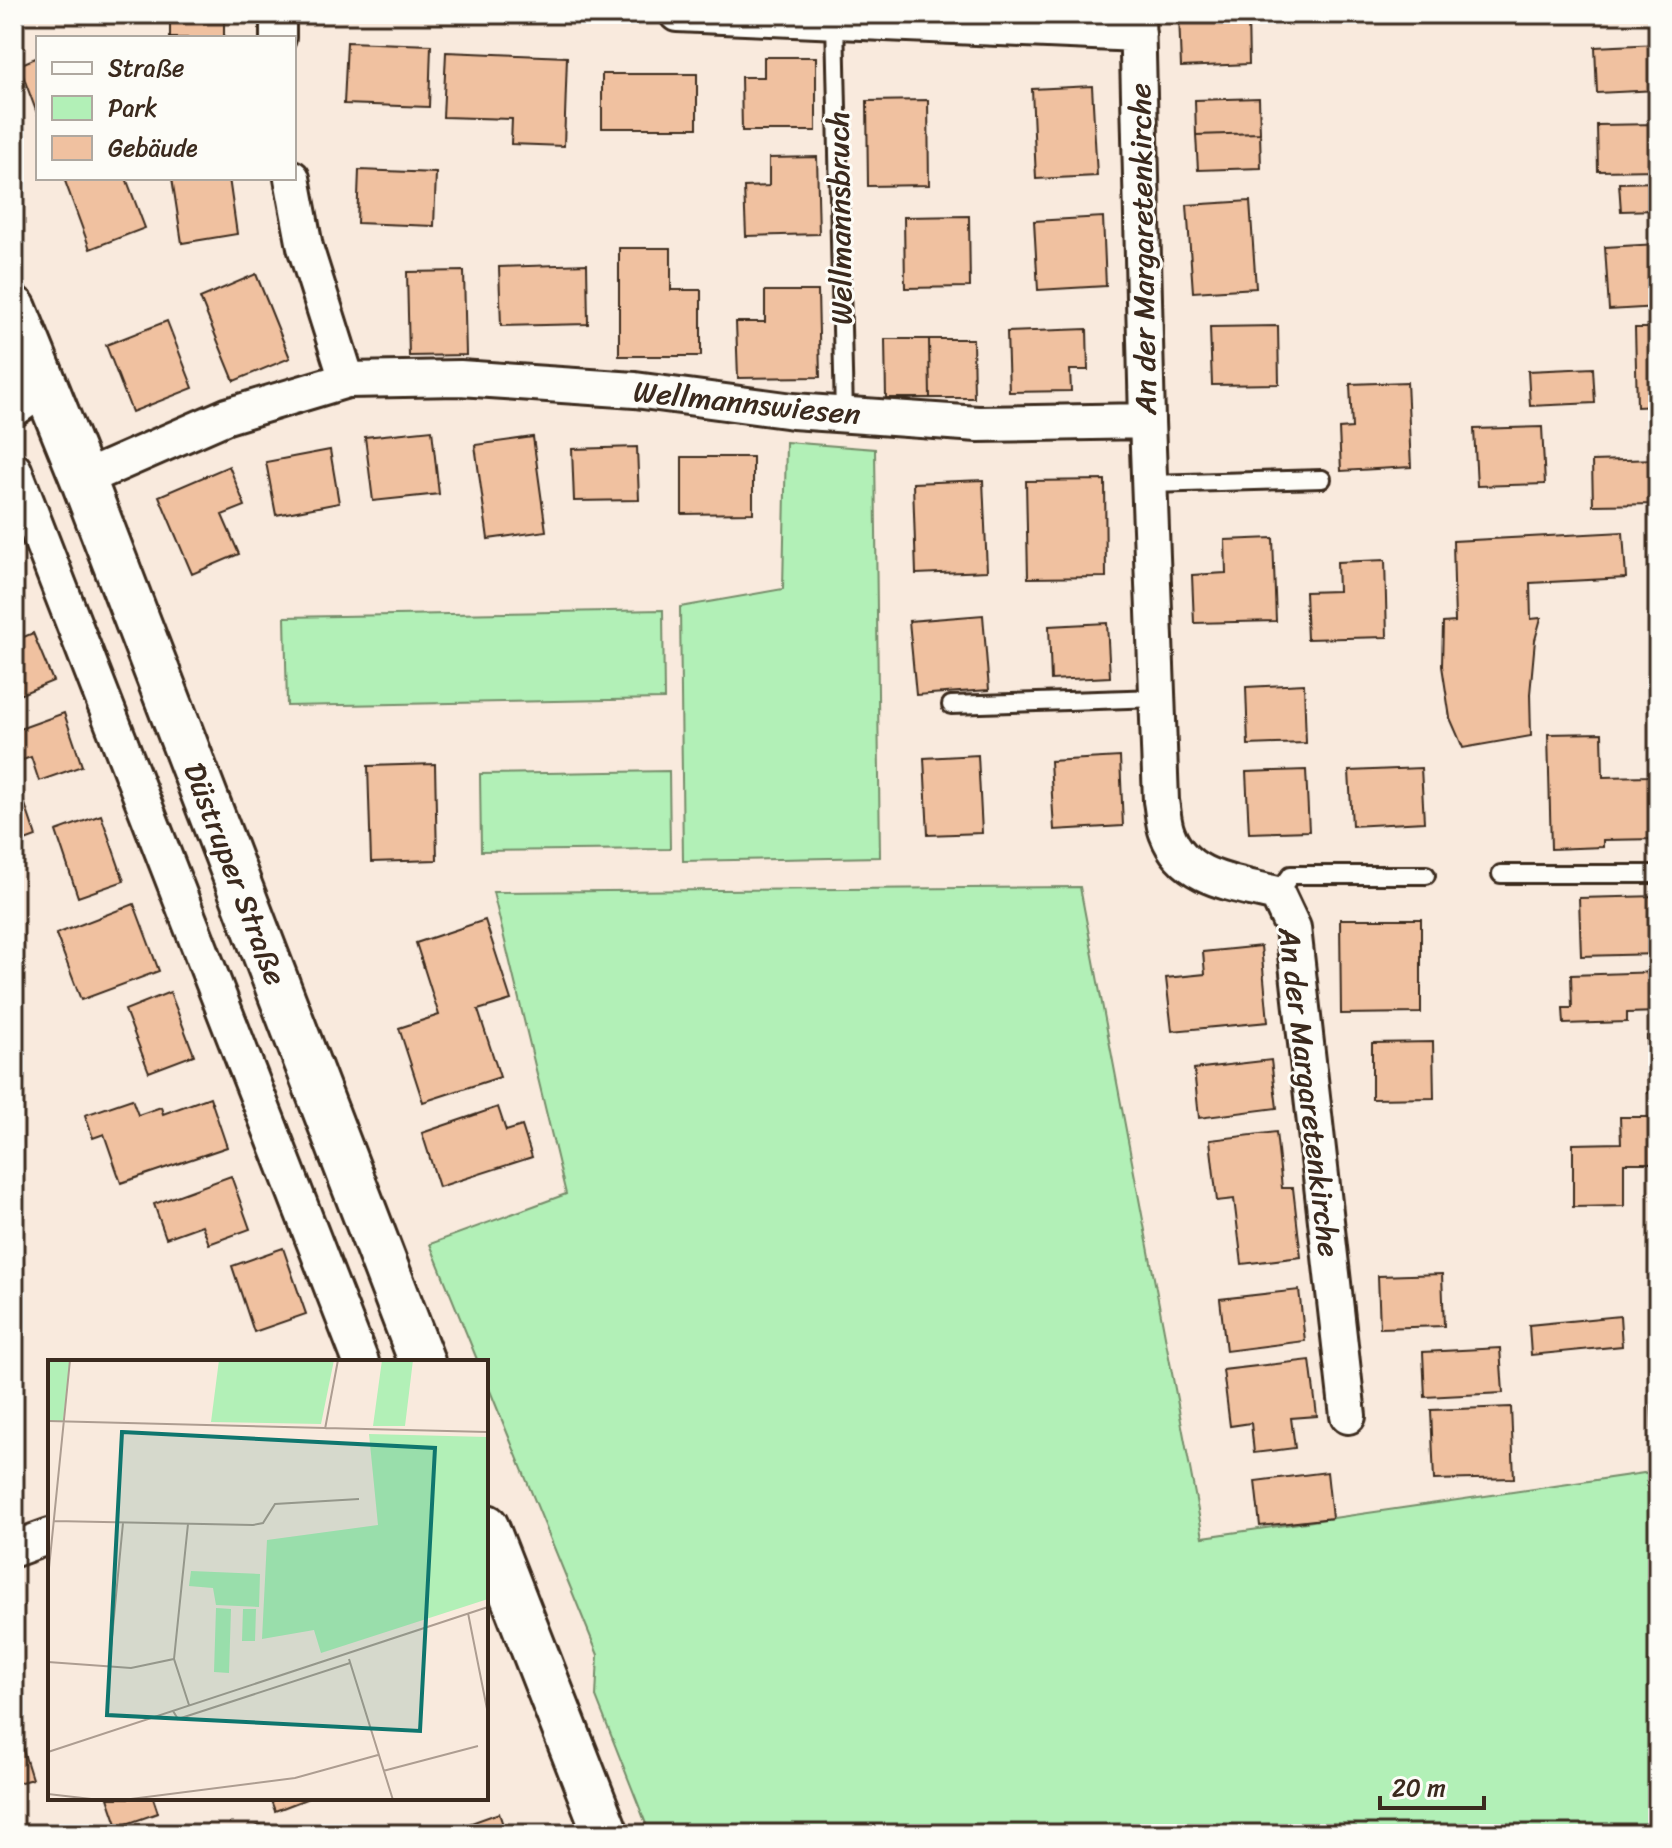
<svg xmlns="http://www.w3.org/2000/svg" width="1672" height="1848" viewBox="0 0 1672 1848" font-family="Sriracha,sans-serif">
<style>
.green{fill:#b2f0b7;stroke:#768d6a;stroke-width:2}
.building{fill:#f0c1a0;stroke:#3b2a1e;stroke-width:2}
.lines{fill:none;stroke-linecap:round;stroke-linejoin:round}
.lane-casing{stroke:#3b2a1e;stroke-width:22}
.street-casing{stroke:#3b2a1e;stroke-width:40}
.secondary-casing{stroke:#3b2a1e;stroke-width:50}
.lane{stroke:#fdfcf7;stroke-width:16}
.street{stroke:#fdfcf7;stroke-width:34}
.secondary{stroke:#fdfcf7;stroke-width:44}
.labels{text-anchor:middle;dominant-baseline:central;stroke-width:6;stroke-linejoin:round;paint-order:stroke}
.street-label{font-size:30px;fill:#3b2a1e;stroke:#fdfcf7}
.inset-road{fill:none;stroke:#ad9d91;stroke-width:2}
.view{fill:#0f766e;fill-opacity:0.15;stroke:#0f766e;stroke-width:4}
.inset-edge{fill:none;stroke:#3b2a1e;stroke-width:4}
</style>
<rect width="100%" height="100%" fill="#f9eadd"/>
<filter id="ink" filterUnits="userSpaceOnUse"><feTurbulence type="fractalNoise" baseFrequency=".0125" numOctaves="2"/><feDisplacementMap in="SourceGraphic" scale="16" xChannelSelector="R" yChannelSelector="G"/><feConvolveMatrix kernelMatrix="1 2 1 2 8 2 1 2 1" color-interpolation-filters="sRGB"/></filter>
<g filter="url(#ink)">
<!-- green -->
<path class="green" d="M786 442 875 449 880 857 683 861 680 607 783 589Z
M663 610 664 699 287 706 285 617Z
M669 771 670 849 481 851 480 774Z
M1080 887 1203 1537 1658 1471V1834H650L596 1697 598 1655 486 1381V1362H478L430 1244 566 1194 493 892Z"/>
<!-- building -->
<path class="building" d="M170 14H224V38H170Z
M1179 14H1248L1249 64 1181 67Z
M1479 14H1578V15L1479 20Z
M347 42 431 45 429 107 344 104Z
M1658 44V90L1597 93 1595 47Z
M446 52 567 57 564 146 511 144 512 119 443 117Z
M38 57V116L19 65Z
M764 57H816V131H742L741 77H764Z
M602 74H697V128H602Z
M1092 86 1097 176 1036 179 1032 89Z
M1259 98 1260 133 1196 135 1195 100Z
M928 100 929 185 868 186 867 101Z
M1658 124V170L1598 171 1597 125Z
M1260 133 1261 168 1198 170 1196 135Z
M817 157 819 234 746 236 744 187 769 186V158Z
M359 170 436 173 434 226 357 223Z
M72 178H126L145 228 90 249 65 181Z
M172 178H229L237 234 182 243Z
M1658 182V210L1621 211 1619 183Z
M1250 201 1256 288 1193 292 1187 205Z
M969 216 970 287 905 288 904 217Z
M1103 217 1106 286 1038 290 1034 221Z
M1658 244V307L1609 310 1605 247Z
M619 248H671V290H701V356H619Z
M587 264 588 324 501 326 499 267Z
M464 271 466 355 409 356 407 272Z
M256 274 290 358 234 381 200 298Z
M765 291H818L820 377 738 378 736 322H765Z
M167 321 193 388 132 412 106 345Z
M1278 326 1279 384 1212 385 1210 327Z
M1635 328H1658V406L1637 407Z
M1087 329 1088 370H1070L1071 391 1009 392 1007 332Z
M885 339H929L930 398H886Z
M929 339H973L974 398H930Z
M1593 368 1595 403 1530 406 1528 371Z
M1407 382 1411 467 1341 471 1339 429 1352 428 1350 384Z
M1542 427 1545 484 1477 486 1474 429Z
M432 430 439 494 373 501 365 437Z
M533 437 546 531 488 539 475 445Z
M637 447 639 500 574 501 572 449Z
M330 450 339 503 276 515 266 462Z
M682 457H753V513L682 514Z
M1658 459V504L1593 505 1592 461Z
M229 466 245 506 222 515 239 554 192 574 159 496Z
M983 480 987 571 916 574 913 483Z
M1105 480 1106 577 1028 578 1026 481Z
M1623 532 1626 578 1530 583 1531 619 1541 618 1535 640 1530 694 1531 736 1463 748 1450 718 1442 666 1443 623 1455 622 1453 541Z
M1273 538 1276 621 1194 623 1192 575 1226 573 1225 540Z
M1385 560 1387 637 1307 639 1305 592 1338 591 1337 562Z
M983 615 989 690 916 695 909 621Z
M1107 623 1110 677 1051 680 1049 626Z
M33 633 53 681 14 697V641Z
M1304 684 1306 743 1248 745 1246 687Z
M64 713 82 766 39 781 31 757 14 763V731Z
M1602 733 1603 777 1650 776 1658 766V839L1603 840V847L1551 849 1548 734Z
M978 755 982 833 928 835 924 758Z
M1120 757 1123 826 1054 830 1050 761Z
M435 764 437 860 371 862 368 766Z
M1421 768 1424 822 1352 826 1349 771Z
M1306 770 1309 831 1249 833 1246 772Z
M25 804 36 837 14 845V808Z
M101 815 124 881 78 897 56 831Z
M1658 896V954L1581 956 1579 898Z
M134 904 159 971 81 1000 56 934Z
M1340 919H1421V1013L1341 1014Z
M485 920 511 1000 478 1010 500 1077 423 1102 399 1028 439 1015 416 943Z
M1261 946 1268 1022 1172 1031 1166 978 1205 974 1203 952Z
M1658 972V1012L1627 1013V1022L1564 1024 1563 1008H1572L1571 975Z
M170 992 194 1055 149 1072 125 1010Z
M1647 1036H1658V1093H1648Z
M1433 1042 1434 1098 1372 1099V1043Z
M1271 1060 1277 1108 1199 1118 1194 1069Z
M210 1097 227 1147 121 1183 104 1134 93 1138 85 1115 132 1099 138 1115 161 1107 163 1114Z
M498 1107 506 1131 522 1126 532 1157 439 1187 422 1133Z
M1620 1117H1658V1163H1624V1206L1573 1207V1144L1621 1143Z
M1276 1132 1282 1188H1293L1301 1257 1242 1264 1234 1199 1217 1201 1210 1140Z
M231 1176 250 1229 209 1244 202 1225 166 1238 154 1204Z
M283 1248 306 1314 254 1332 232 1266Z
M1442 1274 1444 1326 1380 1328 1378 1276Z
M1299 1290 1305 1341 1226 1351 1220 1299Z
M1651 1315H1658V1373H1652Z
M1620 1316 1622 1346 1531 1355 1529 1325Z
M1500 1348 1503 1393 1425 1397 1423 1352Z
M1310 1360 1317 1416 1291 1418 1295 1448 1254 1453 1251 1423 1230 1426 1223 1370Z
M1651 1390H1658V1446H1653Z
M1511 1407 1514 1478 1434 1480 1431 1410Z
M1327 1472 1332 1518 1260 1526 1255 1481Z
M14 1721 32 1779 14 1784Z
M108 1798H153L158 1813 118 1827Z
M270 1798H305L306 1799 275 1811Z
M499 1813 506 1834H459L457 1828Z
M261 1825 264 1834H236Z"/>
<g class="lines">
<defs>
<path id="lane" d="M835 21 844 415
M1150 484 1322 479
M951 705 1158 698
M1501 874H1658
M1277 894 1291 875H1426"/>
<path id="street" d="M278 14V38
M677 14 1138 34
M1137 14 1147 421 1161 801C1163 811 1163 823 1167 833 1184 880 1234 883 1277 894L1293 928 1348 1416
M347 380 460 378 635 390 793 411 978 424 1147 421
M14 409 45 387
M14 470 361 1362
M83 479 227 416 347 380 305 247 292 178
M14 1549 50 1536"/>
<path id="secondary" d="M14 309 83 479 422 1362
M486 1527 606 1834"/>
</defs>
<!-- lane casing -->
<use href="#lane" class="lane-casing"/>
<!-- street casing -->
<use href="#street" class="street-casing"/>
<!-- secondary casing -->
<use href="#secondary" class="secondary-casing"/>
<!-- lane -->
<use href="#lane" class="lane"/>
<!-- street -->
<use href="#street" class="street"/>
<!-- secondary -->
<use href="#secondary" class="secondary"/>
</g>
</g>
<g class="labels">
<!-- street labels -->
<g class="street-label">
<text transform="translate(840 218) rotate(-91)">Wellmannsbruch</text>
<text transform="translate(1143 249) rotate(-91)">An der Margaretenkirche</text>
<text transform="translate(747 403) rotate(6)">Wellmannswiesen</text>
<text transform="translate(235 874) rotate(69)">Düstruper Straße</text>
<text transform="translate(1309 1092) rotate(83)">An der Margaretenkirche</text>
</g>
</g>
<!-- overview -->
<g transform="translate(48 1360)">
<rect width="440" height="440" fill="#f9eadd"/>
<path d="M0 0H22L15 62 0 61ZM171 0H286L273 64 163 62ZM334 0H365L357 66H325ZM321 74 440 77V239L273 293 266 270 214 279 219 180 330 165ZM143 211 212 214 211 247 168 245 165 228 141 226ZM168 248 183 249 181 313 166 312ZM195 249H208L207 281H194Z" fill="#b2f0b7"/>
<path class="inset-road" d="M0 61 440 72M277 69 290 0M6 161 205 165 215 163 227 144 311 139M0 218 22 0M420 253 440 354M126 299 140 164M301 299 345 440M0 302 83 308 126 299 141 345M61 308 75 163M125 351 130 359 302 303M0 392 440 247M335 411 430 386M0 434 52 440M75 440 247 418 330 395"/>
<path class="view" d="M74 72 387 88 372 371 59 355Z"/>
<rect width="440" height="440" class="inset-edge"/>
</g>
<!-- margin -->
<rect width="1672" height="1848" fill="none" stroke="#fdfcf7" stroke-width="48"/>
<rect x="24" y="24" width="1624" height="1800" fill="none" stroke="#3b2a1e" stroke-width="3" filter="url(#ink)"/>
<!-- legend -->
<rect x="36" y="36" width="260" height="144" fill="#fdfcf7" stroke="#afa8a0" stroke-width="2"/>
<rect x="52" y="62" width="40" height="12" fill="#fdfcf7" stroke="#afa8a0" stroke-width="2"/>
<text x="108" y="76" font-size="24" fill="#3b2a1e">Straße</text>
<rect x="52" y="96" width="40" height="24" fill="#b2f0b7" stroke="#afa8a0" stroke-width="2"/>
<text x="108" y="116" font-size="24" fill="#3b2a1e">Park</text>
<rect x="52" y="136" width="40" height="24" fill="#f0c1a0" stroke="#afa8a0" stroke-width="2"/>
<text x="108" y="156" font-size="24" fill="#3b2a1e">Gebäude</text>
<!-- scale -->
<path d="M1380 1796v12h104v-12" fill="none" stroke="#3b2a1e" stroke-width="4"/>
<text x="1392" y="1796" font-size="24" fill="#3b2a1e" stroke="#fdfcf7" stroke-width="6" paint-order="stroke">20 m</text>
</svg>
